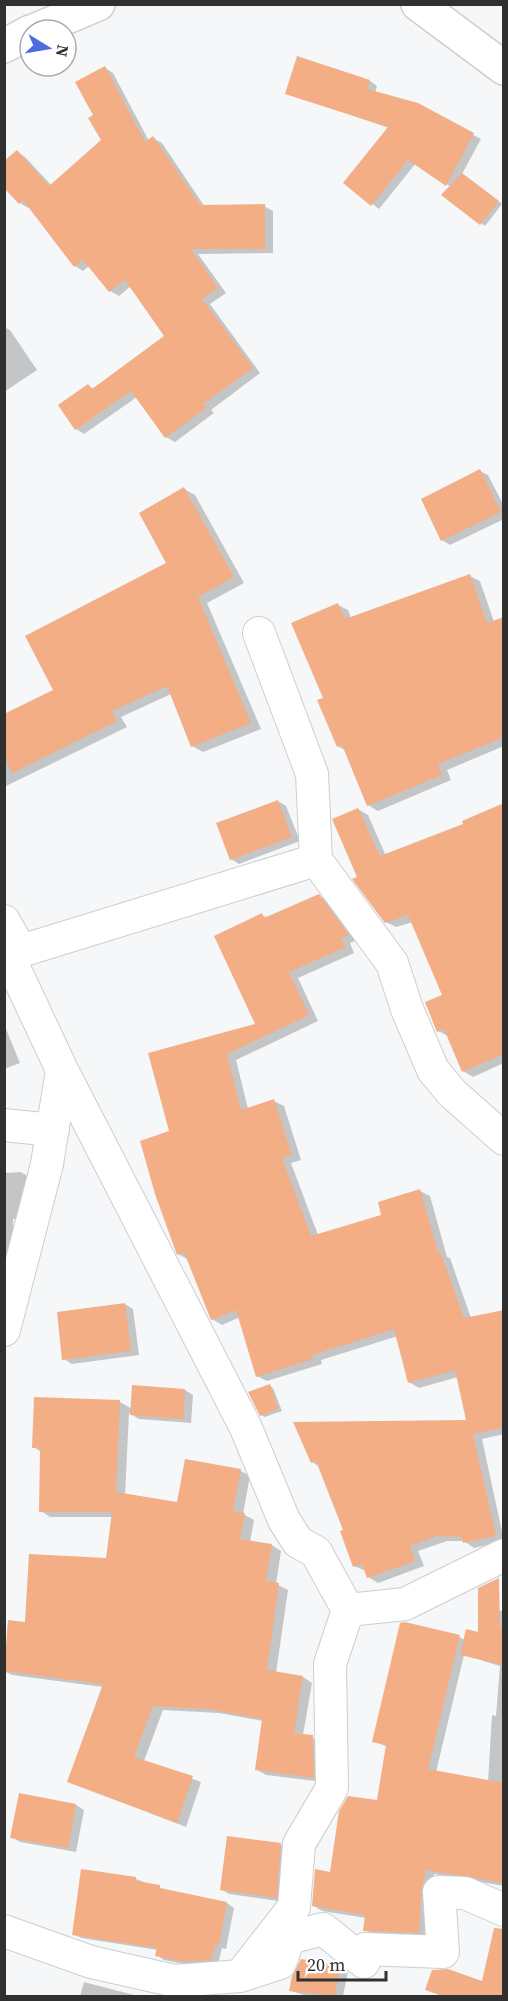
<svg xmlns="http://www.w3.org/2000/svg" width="508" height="2001" viewBox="0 0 508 2001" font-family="'Source Serif 4',serif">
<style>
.shadow{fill:#0003;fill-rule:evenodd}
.building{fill:#f3ae86}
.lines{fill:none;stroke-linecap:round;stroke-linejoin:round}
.minor-casing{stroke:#cdcecf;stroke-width:34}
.primary-casing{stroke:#cdcecf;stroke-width:36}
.minor{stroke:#fff;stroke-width:32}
.primary{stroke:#fff;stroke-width:33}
</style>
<rect width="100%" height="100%" fill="#f5f7f8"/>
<!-- shadow -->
<path class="shadow" d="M298 58 370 81 377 86 375 93 417 105 481 139 462 174 502 204 485 226 444 195 451 187 416 163 379 209 345 183 389 128 287 93Z
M105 68 113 73 149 141 153 138 162 143 205 207 264 206 273 211V253L198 254 226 293 210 304 260 373 211 410 214 413 175 442 166 437 137 397 84 434 76 429 88 386 94 389 166 336 131 286 119 296 110 291 89 266 83 271 75 266 30 206 28 208 20 203 17 152 25 157 52 186 102 140 95 116Z
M4 327 10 330 37 370 4 392Z
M480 471 488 475 504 506V519L450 545 442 540Z
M184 489 195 495 244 583 207 603 261 729 203 752 192 746 171 694 121 717 127 727 4 787V716L55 691 168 564Z
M470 576 480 581 494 622 504 619V746L447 770 451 780 378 811 368 805 346 751 338 746 325 698 338 605 348 610 351 618Z
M278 801 286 806 300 841 239 864 231 859Z
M504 804V1063L473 1077 463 1071 448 1036 438 1031 444 996 413 922 396 927 386 922 359 878 358 809 368 815 386 856 465 825Z
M319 896 329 901 357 940 350 943 354 953 298 978 318 1021 236 1060 248 1109 274 1101 284 1106 301 1160 291 1163 318 1235 383 1216 420 1191 430 1196 447 1257 450 1258 471 1318 504 1312V1434L482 1439 504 1541 474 1548 464 1541H447L418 1551 424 1566 378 1583 368 1577 366 1571 354 1566 345 1531 320 1467 312 1462 295 1424 468 1421 458 1377 419 1388 409 1382 398 1336 321 1360 322 1364 267 1381 257 1376 240 1317 222 1325 212 1319 189 1260 178 1254 171 1132 150 1054 257 1025 262 915 268 918Z
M4 1024 20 1063 4 1069Z
M21 1172 29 1177 23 1219H13L14 1256 4 1288V1173Z
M125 1304 133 1309 139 1355 72 1364 64 1359Z
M133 1386 185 1390 193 1395 191 1423 139 1419 129 1413 125 1495 178 1504 241 1471 250 1476 243 1514 254 1520 250 1542 272 1545 281 1551 276 1584 288 1590 276 1673 303 1677 312 1683 303 1735 322 1742 323 1782 266 1775 257 1770 263 1721 219 1713 163 1710 144 1761 201 1782 186 1827 69 1782 103 1687 12 1675 4 1671 9 1622 26 1624 107 1560 113 1517H50L41 1511V1452L34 1447 120 1402 132 1409Z
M270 1386 273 1388 282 1411 265 1417 261 1415Z
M479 1610 504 1611V1886L434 1874 429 1898 427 1937 374 1935 365 1930 366 1918 322 1911 314 1906 378 1802 388 1747 373 1741 459 1637 465 1640 479 1634ZM464 1655 500 1666 496 1716 492 1715 488 1782 436 1772Z
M76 1805 84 1810 76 1852 20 1842 12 1837Z
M281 1845 289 1849 285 1902 229 1894 221 1889Z
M136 1879 167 1891 227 1903 234 1908 226 1949 222 1948 218 1964 193 1966 164 1960 157 1955 158 1950 81 1938 73 1934Z
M504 1959V1996H441L427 1989 483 1983Z
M340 1967 348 1972 343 1996H307L291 1991Z
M84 1982 134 1995 136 1996H80Z"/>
<!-- building -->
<path class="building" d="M297 56 370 80 367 89 418 103 474 133 446 186 408 160 371 206 343 183 388 127 285 94Z
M105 66 145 142 153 136 200 205 265 204V249H191L218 288 202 299 253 368 203 404 206 408 165 438 131 391 75 430 58 405 88 384 92 389 164 336 125 280 109 292 83 260 74 267 23 200 19 204 4 188V161L17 150 49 186 101 140 88 118 93 115 75 82Z
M462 173 499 201 480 225 441 195Z
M480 469 501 512 441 541 421 499Z
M184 487 234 577 198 597 251 723 191 747 167 686 112 711 117 721 12 773 4 758V714L53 690 25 636 166 563 139 513Z
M470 574 487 623 504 617V737L438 764 442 775 367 806 342 745 337 747 317 700 323 698 291 623 338 603 345 619Z
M278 800 292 837 230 860 216 823Z
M504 803V1054L462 1072 444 1029 437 1032 425 1002 442 995 408 915 385 923 352 879 357 877 332 819 358 808 380 856 463 824 462 821Z
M319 894 349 935 341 938 346 947 289 972 309 1015 227 1054 241 1110 274 1099 292 1155 282 1158 311 1236 381 1215 378 1202 420 1189 438 1252 440 1251 464 1318 504 1310V1427L473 1434 496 1536 463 1543 462 1537 437 1536 410 1546 415 1561 367 1578 362 1564 353 1567 340 1531 343 1530 316 1461 311 1463 293 1422 466 1420 455 1370 408 1383 394 1329 312 1355 313 1359 256 1377 236 1310 211 1320 184 1252 177 1255 155 1194 140 1141 169 1131 148 1053 255 1024 214 936 262 913 264 918Z
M125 1303 131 1351 62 1360 57 1312Z
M270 1384 278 1409 260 1416 248 1392Z
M132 1385 185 1389 183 1419 130 1415Z
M34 1397 120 1400 116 1492 177 1502 185 1459 241 1469 233 1511 245 1513 240 1539 272 1544 266 1581 279 1583 267 1670 303 1676 294 1733 313 1735 314 1778 255 1770 262 1719 208 1709 153 1706 134 1757 193 1776 177 1823 67 1782 103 1684 4 1671 8 1620 25 1622 29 1554 106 1558 112 1512H39L40 1448H32Z
M499 1578 500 1627 504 1628V1665L460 1655 466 1629 478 1632V1588Z
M405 1622 460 1635 428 1769 504 1783V1883L426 1870 421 1893 419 1933 363 1931 365 1915 312 1906 315 1869 330 1872 339 1811 348 1796 377 1800 386 1745 372 1742 400 1623Z
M19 1793 76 1804 68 1848 10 1838Z
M227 1836 281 1843 277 1898 220 1890Z
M81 1869 136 1877V1881L160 1885V1888L227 1902 219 1945H215L211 1960 185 1962 155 1956 157 1948 72 1935Z
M494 1928 504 1929V1996H443L425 1990 432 1970 448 1969 482 1981Z
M301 1959 340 1966 335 1996 289 1991 292 1976Z"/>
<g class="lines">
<defs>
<path id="minor" d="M259 633 312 774 316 860 392 963 407 1009 433 1070 452 1093 504 1139
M4 921 14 939 8 955 62 1070 246 1428 284 1520 298 1542 316 1552 348 1610 330 1664 332 1788 299 1844 294 1907 240 1976
M8 955 316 860
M4 1125 53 1130
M4 1330 47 1164 62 1070
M348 1610 405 1604 504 1555
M4 1931 91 1962 175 1981 240 1976 280 1963 289 1938 323 1929 364 1962 365 1949 443 1952 439 1892 465 1893 504 1910"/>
<path id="primary" d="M418 4 504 68
M36 30 98 4
M4 46 30 32"/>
</defs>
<!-- minor casing -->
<use href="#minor" class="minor-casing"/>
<!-- primary casing -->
<use href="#primary" class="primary-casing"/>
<!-- minor -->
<use href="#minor" class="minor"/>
<!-- primary -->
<use href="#primary" class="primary"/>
</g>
<!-- border -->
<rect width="508" height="2001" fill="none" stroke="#303031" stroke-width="12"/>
<!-- north arrow -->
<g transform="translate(48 48) rotate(101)"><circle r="28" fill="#ffffff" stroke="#acacad" stroke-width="1.5"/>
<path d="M0-4.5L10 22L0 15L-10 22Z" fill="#4b6de1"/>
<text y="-9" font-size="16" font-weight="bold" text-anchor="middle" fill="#303031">N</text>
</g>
<!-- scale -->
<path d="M298 1971v9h88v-9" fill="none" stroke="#303031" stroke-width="3"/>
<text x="307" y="1971" font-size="18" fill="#303031" stroke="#ffffff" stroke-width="4.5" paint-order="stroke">20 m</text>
</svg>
